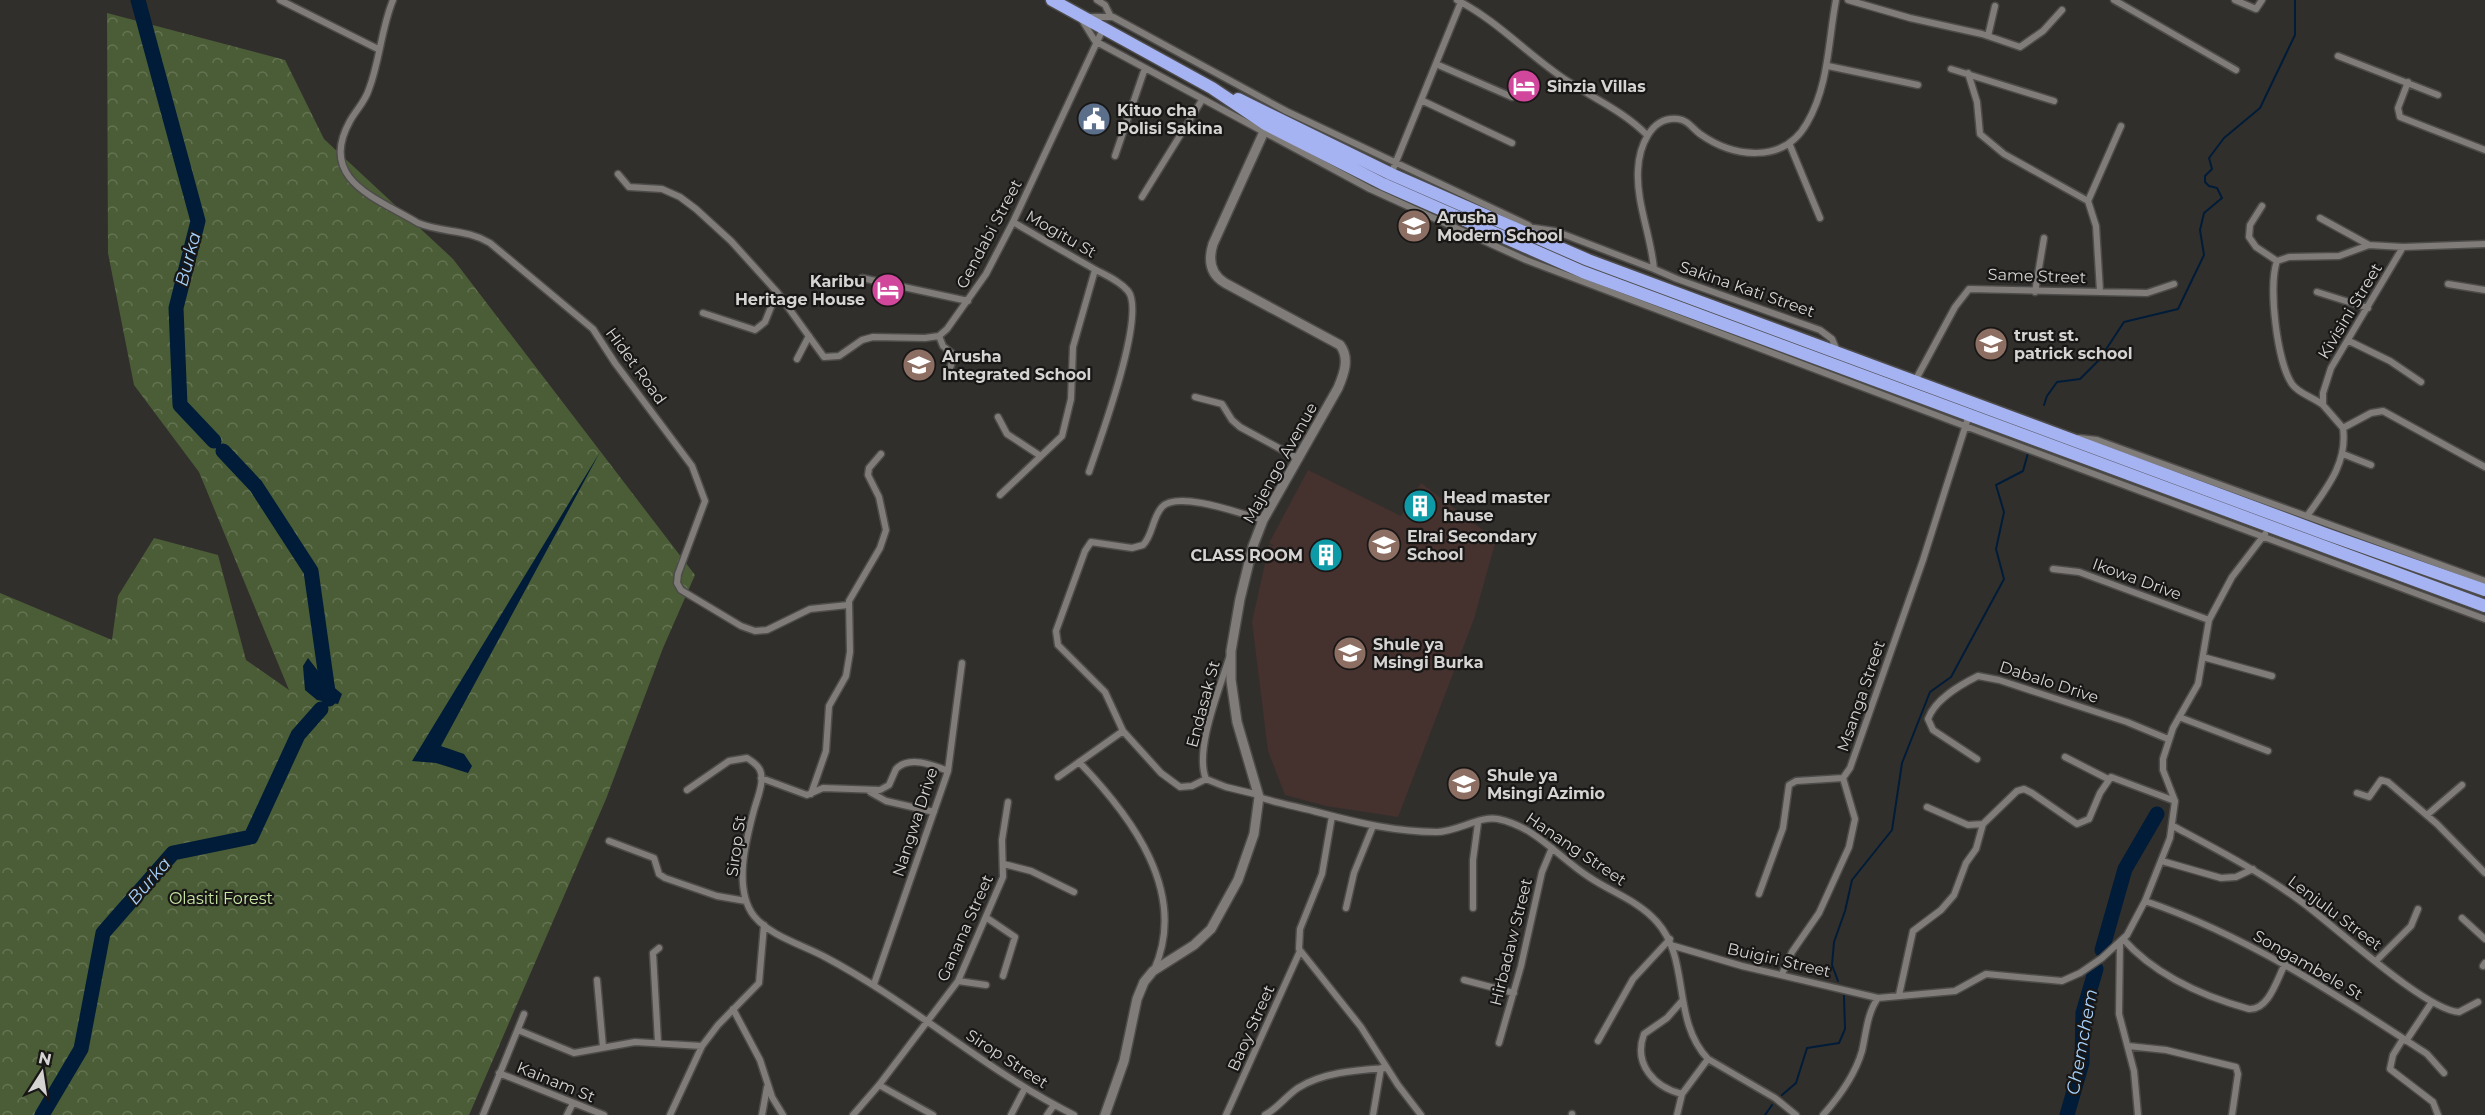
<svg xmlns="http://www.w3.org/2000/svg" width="2485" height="1115" viewBox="0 0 2485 1115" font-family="Montserrat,sans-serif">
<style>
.education{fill:#45312e}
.forest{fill:url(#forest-crowns)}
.water{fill:#001c38}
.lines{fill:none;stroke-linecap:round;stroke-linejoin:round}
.stream{stroke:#001c38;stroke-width:2}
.river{stroke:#001c38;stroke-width:15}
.street-casing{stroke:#4e4c4a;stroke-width:9}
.secondary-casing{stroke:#4e4c4a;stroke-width:12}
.highway-casing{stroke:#4e4c4a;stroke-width:15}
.street{stroke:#7f7c79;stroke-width:6}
.secondary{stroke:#7f7c79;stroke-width:9}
.highway{stroke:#a5b3f3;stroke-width:12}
.labels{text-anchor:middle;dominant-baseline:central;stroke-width:4.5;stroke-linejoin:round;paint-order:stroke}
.poi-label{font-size:16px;font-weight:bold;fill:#d6d4d3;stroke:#181716;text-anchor:start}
.street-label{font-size:16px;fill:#d6d4d3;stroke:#181716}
.park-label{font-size:16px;fill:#c8e8a4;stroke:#181716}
.water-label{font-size:18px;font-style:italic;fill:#a6d1fc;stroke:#181716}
</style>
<defs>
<pattern id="forest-crowns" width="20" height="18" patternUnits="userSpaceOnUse" patternTransform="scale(1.5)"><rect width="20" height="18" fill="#4b5d36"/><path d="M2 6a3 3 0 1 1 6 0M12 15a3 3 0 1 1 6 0" fill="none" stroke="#647352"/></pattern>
</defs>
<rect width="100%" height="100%" fill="#312f2c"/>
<!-- education -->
<path class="education" d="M1308 470 1401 516 1421 483 1496 540 1474 619 1398 817 1326 806 1285 795 1268 751 1252 622 1269 545 1275 546 1269 543Z"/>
<!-- forest -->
<path class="forest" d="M107 13 285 60 324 139 453 259 695 575 663 648 606 799 469 1115H0V593L112 640 118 596 154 538 218 555 246 660 289 690 199 472 134 385 108 253Z"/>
<!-- water -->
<path class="water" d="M600 452 441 746 464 754 472 766 468 773 436 763 412 761Z
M308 658 325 680 342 694 338 704 317 700 305 690 303 666Z"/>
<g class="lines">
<!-- stream -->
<path class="stream" d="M2044 405 2047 396 2057 382 2080 379 2099 360 2124 322 2178 309 2204 255 2200 230 2204 213 2222 198 2217 188 2209 186 2205 182V176L2212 169 2209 158 2224 138 2260 108 2295 35V0
M1838 981 1832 965 1834 942 1845 911 1852 880 1892 830 1902 763 1930 692 1951 677 2004 579 1996 549 2004 512 1996 485 2023 471 2028 453
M1782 1095 1796 1083 1807 1048 1839 1043 1845 1029 1844 996
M1765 1115 1772 1105"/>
<!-- river -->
<path class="river" d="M138 0 198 221 176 308 180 405 214 441
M223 451 256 486 311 571 329 699
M2102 950 2125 869 2157 814
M42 1115 81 1049 103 933 173 853 251 837 298 735 321 709
M2067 1115 2082 1063 2083 1013 2096 969"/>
<defs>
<path id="street" d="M280 0 378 49
M393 0C381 29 380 60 369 89 365 102 356 110 350 121 317 180 377 198 418 223 443 233 467 229 490 243L593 329 615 363 692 466 705 501 678 574 677 583 681 590 741 626 755 631 767 630 810 609 848 605
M1097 0 1105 5 1111 17
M1457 0C1498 21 1528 55 1566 80 1594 99 1622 110 1647 135
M1836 0C1828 42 1829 85 1807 123 1784 164 1734 158 1700 134 1692 128 1688 120 1678 119 1650 116 1639 148 1638 170 1636 202 1651 236 1654 269L1677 279 1820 330 1832 339 1838 353
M1848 0 1910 18 1982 34 2020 47 2043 31 2062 10
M2114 0 2236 70
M2235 0 2256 9 2262 0
M1089 17H1113L1286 111 1528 225 1543 238
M1082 20 1095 41 1370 189 1526 260 1965 426 2485 619
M1988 36 1995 6
M2338 56 2438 95
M1436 64 1512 97
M1828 66 1918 85
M1951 69 2054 101
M1968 73 1977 102 1980 134 2004 154 2088 201 2096 226 2100 291
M2408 82 2398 108 2400 117 2485 150
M1421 100 1512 143
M1789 143 1820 218
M1115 156 1145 68
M618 174 629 187 662 189 680 197 696 209 731 241 777 292 824 357 839 356 862 340 873 337 925 338 939 336 947 329 986 274 1013 222 1103 29
M1391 174 1461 2
M1142 197 1202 100
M2088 201 2121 126
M2262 206 2250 225 2249 237 2256 247 2277 261
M2320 218 2369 245
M1013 222C1039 237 1064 252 1089 266 1102 274 1118 279 1128 291 1147 314 1099 442 1089 472
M1534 228 1555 231 1654 269
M862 278 968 301
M2448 284 2485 290
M2035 292 2044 238
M2317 292 2368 308
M703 313 755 330 765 322 777 292
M939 336 943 346 954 355 949 372
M2349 341 2390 361 2421 382
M797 359 809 336
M1915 381 1955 307 1969 289 2147 293 2174 284
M1195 397 1222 404 1232 420 1240 427 1299 459
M2323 405C2313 397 2299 394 2292 384 2277 362 2268 286 2277 261L2289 257 2339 256 2369 245 2403 247 2485 244
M998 417 1007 434 1039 455
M2343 428 2371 413 2383 411 2485 467
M2079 438 2097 440 2485 581
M2343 454 2371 465
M1000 495 1062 436 1071 399 1073 347 1095 270
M2307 516C2326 489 2348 463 2343 428L2323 405V393L2331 368 2403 247
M2053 569 2079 572 2209 620
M2203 657 2272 676
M1229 658C1220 688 1194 750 1206 779L1226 787 1259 795
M2179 717 2268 751
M2065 757 2108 779
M1977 759 1933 730 1928 719C1935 699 1960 685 1978 676L1999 680 2127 722 2168 739
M1079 762C1131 816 1189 892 1154 970
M1058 777 1123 731
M761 778 807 795 823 788 880 790 889 785 896 769C909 755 933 765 948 771
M1843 778 1850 768 1923 560 1969 415
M1206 779 1192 786 1180 787 1161 773 1123 731 1105 692 1058 645 1056 631 1085 551 1091 542 1132 548 1143 545C1153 535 1152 518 1162 507 1178 490 1242 514 1263 520
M687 790 729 761 747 758C752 761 757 764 760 770 765 781 757 799 754 810 746 840 733 889 754 916 770 936 803 945 825 957 912 1003 986 1071 1074 1115
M870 792 886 801 934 812
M2357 793 2369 797 2381 780 2388 782 2437 824 2485 873
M811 794 826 751 829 706 846 676 850 652 849 601 880 548 886 530 879 497 868 475 869 468 881 454
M1259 797C1280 804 1300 807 1321 813 1359 823 1397 832 1437 832 1456 832 1482 815 1498 819 1536 827 1558 857 1589 877 1611 892 1639 901 1657 922 1691 960 1671 1020 1708 1059L1775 1098 1796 1115
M1927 807 1968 825 1983 824
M2427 815 2462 785
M1332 816 1322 874 1300 929 1299 949 1361 1027 1398 1085 1421 1115
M2173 826C2216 849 2259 871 2299 900 2333 924 2424 1010 2459 1012L2478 1002
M609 841 654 858 659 874 665 878 717 896 746 901
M2162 861 2221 878 2236 877 2253 869
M1004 864 1031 871 1074 892
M1759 894 1783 828 1789 785 1796 781 1843 778
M2145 901C2248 936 2337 995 2427 1054L2444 1073
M1346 908 1354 873 1373 826
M1473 908V860L1478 823
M987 918 1015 937 1003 976
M2462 918 2485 939
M2123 939C2155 975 2202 996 2249 1009 2269 1010 2277 979 2285 964
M2120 942 2119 1014 2134 1071 2138 1115
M1674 946 1742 966 1878 998
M2376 961 2411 926 2418 909
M2483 966 2485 963
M1782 974 1792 952 1819 913 1849 847 1855 819 1843 778
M597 980 603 1047
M1464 980 1514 993
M958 981 986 985
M874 984 948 771 962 663
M1899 995 1913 931 1941 910 1954 895 1966 863 1976 849 1983 824 2017 791 2024 789 2032 793 2077 824 2089 819 2100 793 2111 777 2175 801
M1682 1001 1667 1018 1644 1034C1633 1064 1654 1087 1682 1094
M733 1009 760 1060 772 1097 783 1115
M518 1030 574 1053 635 1042 702 1046
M2403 1039 2393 1055 2390 1069 2433 1102 2438 1115
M1598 1041 1633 979 1670 939
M2406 1041 2432 1002
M658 1042 653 953 659 948
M1499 1043 1521 966 1542 872 1552 848
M2128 1046 2166 1050 2236 1067 2238 1074 2232 1115
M499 1073 604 1115
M879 1085 933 1115
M483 1115 524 1014
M567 1115 573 1103
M670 1115 702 1046 718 1025 759 983 764 925
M762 1115 767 1087
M853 1115 879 1085 958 981 1003 877 1002 840 1008 802
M1011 1115 1025 1088
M1047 1115 1054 1105
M1226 1115 1300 951
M1265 1115C1278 1108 1286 1096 1298 1088 1323 1072 1358 1070 1386 1068
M1373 1115 1381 1068
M1572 1115V1114
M1677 1115 1682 1094 1708 1059
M1823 1115C1839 1097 1855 1075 1862 1051 1866 1034 1867 1013 1878 998L1955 991 1986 974 2062 981 2080 973 2102 958 2127 935 2145 901 2170 838 2175 801 2163 770V759L2173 728 2198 684 2209 620 2232 577 2265 534"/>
<path id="secondary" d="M1105 1115 1124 1061 1137 999 1144 982 1153 971 1194 945 1211 929 1238 880 1254 834 1259 797 1237 722 1231 680V651L1240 599 1253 546 1263 520 1338 388C1344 374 1350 358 1340 345L1225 283C1210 274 1208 260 1213 244L1267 125"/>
<path id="highway" d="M1052 0 1212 88 1267 125 1383 184 1583 272 2485 606
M1238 99 1391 174 1588 260 2326 534 2485 590"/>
</defs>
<!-- street casing -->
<use href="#street" class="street-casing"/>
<!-- secondary casing -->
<use href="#secondary" class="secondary-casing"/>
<!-- highway casing -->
<use href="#highway" class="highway-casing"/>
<!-- street -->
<use href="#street" class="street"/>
<!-- secondary -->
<use href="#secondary" class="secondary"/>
<!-- highway -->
<use href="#highway" class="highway"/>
</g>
<!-- icons -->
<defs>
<symbol id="hotel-disc" viewBox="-11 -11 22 22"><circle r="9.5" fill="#d1479c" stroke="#181716"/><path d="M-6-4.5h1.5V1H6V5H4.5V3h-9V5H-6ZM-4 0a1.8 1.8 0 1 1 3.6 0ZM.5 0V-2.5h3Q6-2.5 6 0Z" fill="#fff"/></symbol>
<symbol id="civic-disc" viewBox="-11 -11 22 22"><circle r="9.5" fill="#5c6f8a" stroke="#181716"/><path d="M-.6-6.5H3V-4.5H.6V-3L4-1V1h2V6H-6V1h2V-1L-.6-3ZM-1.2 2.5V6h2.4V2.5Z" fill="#fff"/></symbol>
<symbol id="school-disc" viewBox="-11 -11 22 22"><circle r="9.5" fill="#8d6e63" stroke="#181716"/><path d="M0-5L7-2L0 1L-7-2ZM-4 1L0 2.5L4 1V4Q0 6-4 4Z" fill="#fff"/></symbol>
<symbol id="building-disc" viewBox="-11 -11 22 22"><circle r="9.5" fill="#0f9aa8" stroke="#181716"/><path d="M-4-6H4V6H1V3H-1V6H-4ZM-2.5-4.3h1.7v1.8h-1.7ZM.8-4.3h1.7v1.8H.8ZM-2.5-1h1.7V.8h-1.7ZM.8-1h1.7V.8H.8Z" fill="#fff"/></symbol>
</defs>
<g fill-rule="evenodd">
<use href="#hotel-disc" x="1505" y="67" width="38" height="38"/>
<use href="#civic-disc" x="1075" y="100" width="38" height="38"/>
<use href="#school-disc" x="1395" y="207" width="38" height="38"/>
<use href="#hotel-disc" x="869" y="271" width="38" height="38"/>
<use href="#school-disc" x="1972" y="325" width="38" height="38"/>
<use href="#school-disc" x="900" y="346" width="38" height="38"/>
<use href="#building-disc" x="1401" y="487" width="38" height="38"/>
<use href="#school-disc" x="1365" y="526" width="38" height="38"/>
<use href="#building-disc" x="1307" y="536" width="38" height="38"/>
<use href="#school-disc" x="1331" y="634" width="38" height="38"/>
<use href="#school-disc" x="1445" y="765" width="38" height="38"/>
</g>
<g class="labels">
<!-- poi labels -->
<g class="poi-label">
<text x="1547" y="86">Sinzia Villas</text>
<text x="1117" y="110">Kituo cha<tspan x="1117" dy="18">Polisi Sakina</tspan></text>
<text x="1437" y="217">Arusha<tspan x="1437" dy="18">Modern School</tspan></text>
<text x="865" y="281" text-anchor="end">Karibu<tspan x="865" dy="18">Heritage House</tspan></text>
<text x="2014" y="335">trust st.<tspan x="2014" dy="18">patrick school</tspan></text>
<text x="942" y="356">Arusha<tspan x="942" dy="18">Integrated School</tspan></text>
<text x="1443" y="497">Head master<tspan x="1443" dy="18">hause</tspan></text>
<text x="1407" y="536">Elrai Secondary<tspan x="1407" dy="18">School</tspan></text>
<text x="1303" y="555" text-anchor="end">CLASS ROOM</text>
<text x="1373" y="644">Shule ya<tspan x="1373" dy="18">Msingi Burka</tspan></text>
<text x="1487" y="775">Shule ya<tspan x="1487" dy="18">Msingi Azimio</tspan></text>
</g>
<!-- street labels -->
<g class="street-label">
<text transform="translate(989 234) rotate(-62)">Gendabi Street</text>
<text transform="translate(1061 234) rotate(30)">Mogitu St</text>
<text transform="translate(2037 276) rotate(2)">Same Street</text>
<text transform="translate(1747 289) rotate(19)">Sakina Kati Street</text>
<text transform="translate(2350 311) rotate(-59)">Kivisini Street</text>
<text transform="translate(636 366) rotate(54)">Hidet Road</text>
<text transform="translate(1280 463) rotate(-61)">Majengo Avenue</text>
<text transform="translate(2137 579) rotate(20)">Ikowa Drive</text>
<text transform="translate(2049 682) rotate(18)">Dabalo Drive</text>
<text transform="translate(1861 696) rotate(-71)">Msanga Street</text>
<text transform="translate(1203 704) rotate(-75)">Endasak St</text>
<text transform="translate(915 822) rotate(-72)">Nangwa Drive</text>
<text transform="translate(736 846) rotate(-82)">Sirop St</text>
<text transform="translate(1576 849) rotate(34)">Hanang Street</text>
<text transform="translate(2335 913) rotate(37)">Lenjulu Street</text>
<text transform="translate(965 928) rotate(-66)">Ganana Street</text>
<text transform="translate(1511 942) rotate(-76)">Hirbadaw Street</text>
<text transform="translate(1779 960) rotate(13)">Buigiri Street</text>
<text transform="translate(2308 965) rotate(30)">Songambele St</text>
<text transform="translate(1251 1028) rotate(-66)">Baoy Street</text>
<text transform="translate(1007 1059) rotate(33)">Sirop Street</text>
<text transform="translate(556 1082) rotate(22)">Kainam St</text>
</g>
<!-- park labels -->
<g class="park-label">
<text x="221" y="898">Olasiti Forest</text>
</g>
<!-- water labels -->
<g class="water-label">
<text transform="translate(188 259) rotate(-75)">Burka</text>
<text transform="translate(149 881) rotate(-49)">Burka</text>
<text transform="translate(2082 1042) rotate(-80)">Chemchem</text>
</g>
</g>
<!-- north arrow -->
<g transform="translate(42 1073) rotate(12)" stroke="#181716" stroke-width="4.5" paint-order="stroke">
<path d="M0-4.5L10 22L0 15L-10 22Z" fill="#d6d4d3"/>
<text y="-9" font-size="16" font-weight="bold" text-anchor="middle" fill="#d6d4d3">N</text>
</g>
</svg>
